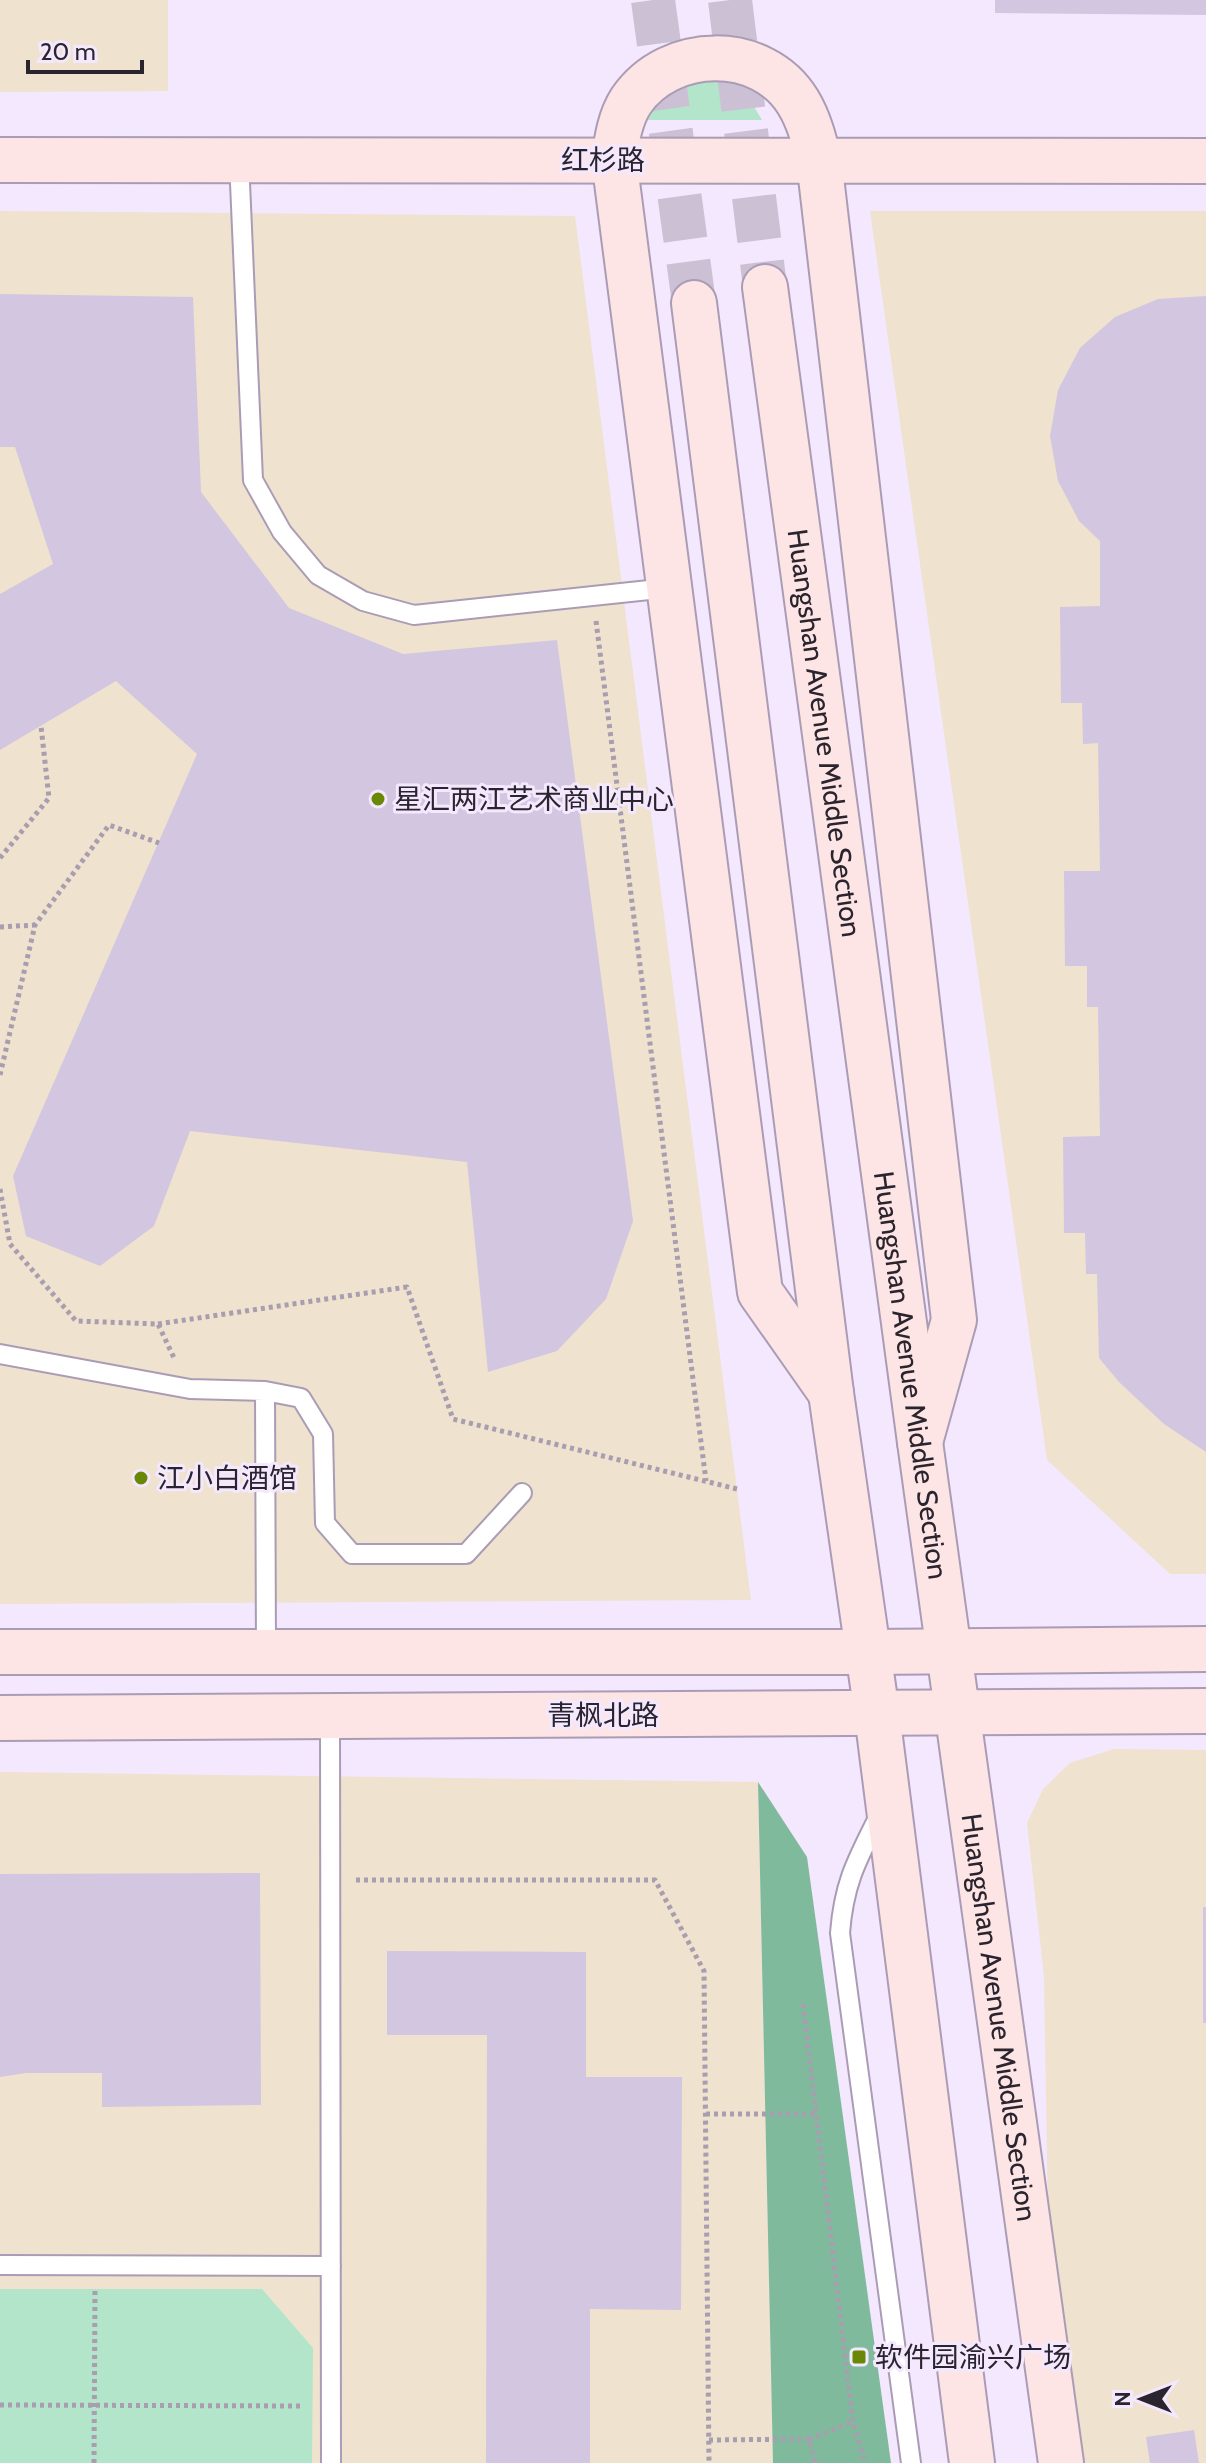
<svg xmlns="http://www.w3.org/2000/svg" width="1206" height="2463" viewBox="0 0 1206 2463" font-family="Cabin,'Noto Sans SC',sans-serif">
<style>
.commercial{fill:#efe2ce}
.green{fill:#b2e5ca}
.forest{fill:#80ba9c}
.building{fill:#d3c6e0}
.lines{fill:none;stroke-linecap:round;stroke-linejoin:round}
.secondary-tunnel{stroke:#ccc1d4;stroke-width:44;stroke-dasharray:44 22;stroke-linecap:butt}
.lane-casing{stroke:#aa9cb5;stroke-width:22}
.secondary-casing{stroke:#aa9cb5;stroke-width:48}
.path{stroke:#a89eaf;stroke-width:5;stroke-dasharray:4 4;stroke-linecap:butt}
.lane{stroke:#fff;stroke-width:18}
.secondary{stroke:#fde4e5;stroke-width:44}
.poi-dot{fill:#688806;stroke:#f4e8fe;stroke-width:3}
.labels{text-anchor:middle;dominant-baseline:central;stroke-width:6;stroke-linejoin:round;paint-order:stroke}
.street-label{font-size:28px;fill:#2a242e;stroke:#f4e8fe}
.poi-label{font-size:28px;fill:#2a242e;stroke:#f4e8fe;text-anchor:start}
</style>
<rect width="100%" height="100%" fill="#f4e8fe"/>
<!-- commercial -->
<path class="commercial" d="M0 0H168V91L0 92Z
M0 211 575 216 751 1600 0 1604Z
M870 211H1206V1574H1170L1047 1460Z
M1114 1749 1206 1750V2463H1082L1048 2214 1044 1977 1027 1823 1043 1789 1070 1763Z
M0 1772 758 1782 773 2463H0Z"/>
<!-- green -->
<path class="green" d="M715 78 745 92 762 120H648C667 84 675 82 715 78Z
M0 2289H262L313 2348 312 2463H0Z"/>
<!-- forest -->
<path class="forest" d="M758 1782 807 1857 891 2463H773Z"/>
<!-- building -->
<path class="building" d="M995 0H1206V15L995 13Z
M0 294 193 297 201 492 289 608 403 654 557 640 633 1221 606 1299 557 1351 488 1372 467 1162 190 1131 154 1226 100 1266 26 1236 13 1176 197 754 116 681 0 750V594L53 564 15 447H0Z
M1206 296V1452L1164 1424 1120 1383 1099 1358 1097 1274H1086L1085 1233H1064L1063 1137 1100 1136 1098 1007H1087V966H1065L1064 871H1100L1098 743 1083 744 1082 703H1061L1060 607 1100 606V541L1079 521 1058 481 1050 436 1058 390 1080 348 1115 317 1158 299Z
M260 1873 261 2105 102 2107V2073H26L0 2077V1874Z
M1203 1907H1206V2023H1203Z
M387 1951 586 1952V2077H682L681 2310 590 2309V2463H486L487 2035H387Z
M1194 2430 1199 2463H1150L1146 2437Z"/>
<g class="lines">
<!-- secondary-tunnel -->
<path class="secondary-tunnel" d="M653 0 694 303
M730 0 765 287"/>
<defs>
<path id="lane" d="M239 160 253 480 282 532 318 575 363 601 414 615 668 588
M0 1354 190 1389 265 1391 301 1398 323 1434 325 1523 352 1554H466L522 1493
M265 1391 266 1652
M330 1716 331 2463
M881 1812C858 1858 844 1881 840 1933L911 2463
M0 2265 331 2266"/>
<g id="secondary">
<path d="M0 160 1206 161"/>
<path id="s1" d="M765 287 920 1442 1061 2463"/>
<path d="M694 303 831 1393 877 1714 972 2463"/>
<path d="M831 1393 760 1292 614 159C617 139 620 118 631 101 669 45 762 43 798 102 809 120 814 140 819 160L954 1320 920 1442"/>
<path d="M0 1652H868L1206 1649"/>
<path d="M0 1718 1206 1711"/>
</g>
</defs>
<!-- lane casing -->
<use href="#lane" class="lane-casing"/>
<!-- secondary casing -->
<use href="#secondary" class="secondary-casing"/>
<!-- path -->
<path class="path" d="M596 621 706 1481
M0 858 49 798 41 726
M0 927 35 925
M0 1075 35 925 109 825 159 843
M0 1189 10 1244 76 1321 158 1324 175 1360
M158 1324 407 1287 453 1419 737 1489
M356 1880H655L704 1971 709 2463
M803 2004 853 2422 865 2463
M706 2114H816
M0 2405 302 2406
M809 2439 853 2422
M709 2440 809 2439 815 2463
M94 2463 95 2290"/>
<!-- lane -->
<use href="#lane" class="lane"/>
<!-- secondary -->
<use href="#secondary" class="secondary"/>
</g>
<!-- markers -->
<g class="poi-dot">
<circle cx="378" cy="799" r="8"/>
<circle cx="141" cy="1478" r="8"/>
<rect x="851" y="2349" width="16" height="16" rx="4"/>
</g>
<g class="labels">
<!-- street labels -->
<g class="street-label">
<text x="603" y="160">红杉路</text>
<text stroke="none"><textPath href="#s1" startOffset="450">Huangshan Avenue Middle Section</textPath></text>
<text stroke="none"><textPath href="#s1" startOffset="1098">Huangshan Avenue Middle Section</textPath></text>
<text x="603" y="1715">青枫北路</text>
<text stroke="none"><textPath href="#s1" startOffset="1746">Huangshan Avenue Middle Section</textPath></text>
</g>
<!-- poi labels -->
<g class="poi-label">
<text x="394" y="799">星汇两江艺术商业中心</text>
<text x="157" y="1478">江小白酒馆</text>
<text x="875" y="2357">软件园渝兴广场</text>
</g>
</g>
<!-- north arrow -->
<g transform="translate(1142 2399) rotate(270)" stroke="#f4e8fe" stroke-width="6" paint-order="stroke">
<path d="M0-6L14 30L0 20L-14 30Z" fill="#2a242e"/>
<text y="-12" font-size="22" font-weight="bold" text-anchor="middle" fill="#2a242e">N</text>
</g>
<!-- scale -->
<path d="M28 60v12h114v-12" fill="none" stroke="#2a242e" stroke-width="4"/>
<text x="40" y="60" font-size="24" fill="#2a242e" stroke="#f4e8fe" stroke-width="6" paint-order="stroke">20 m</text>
</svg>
